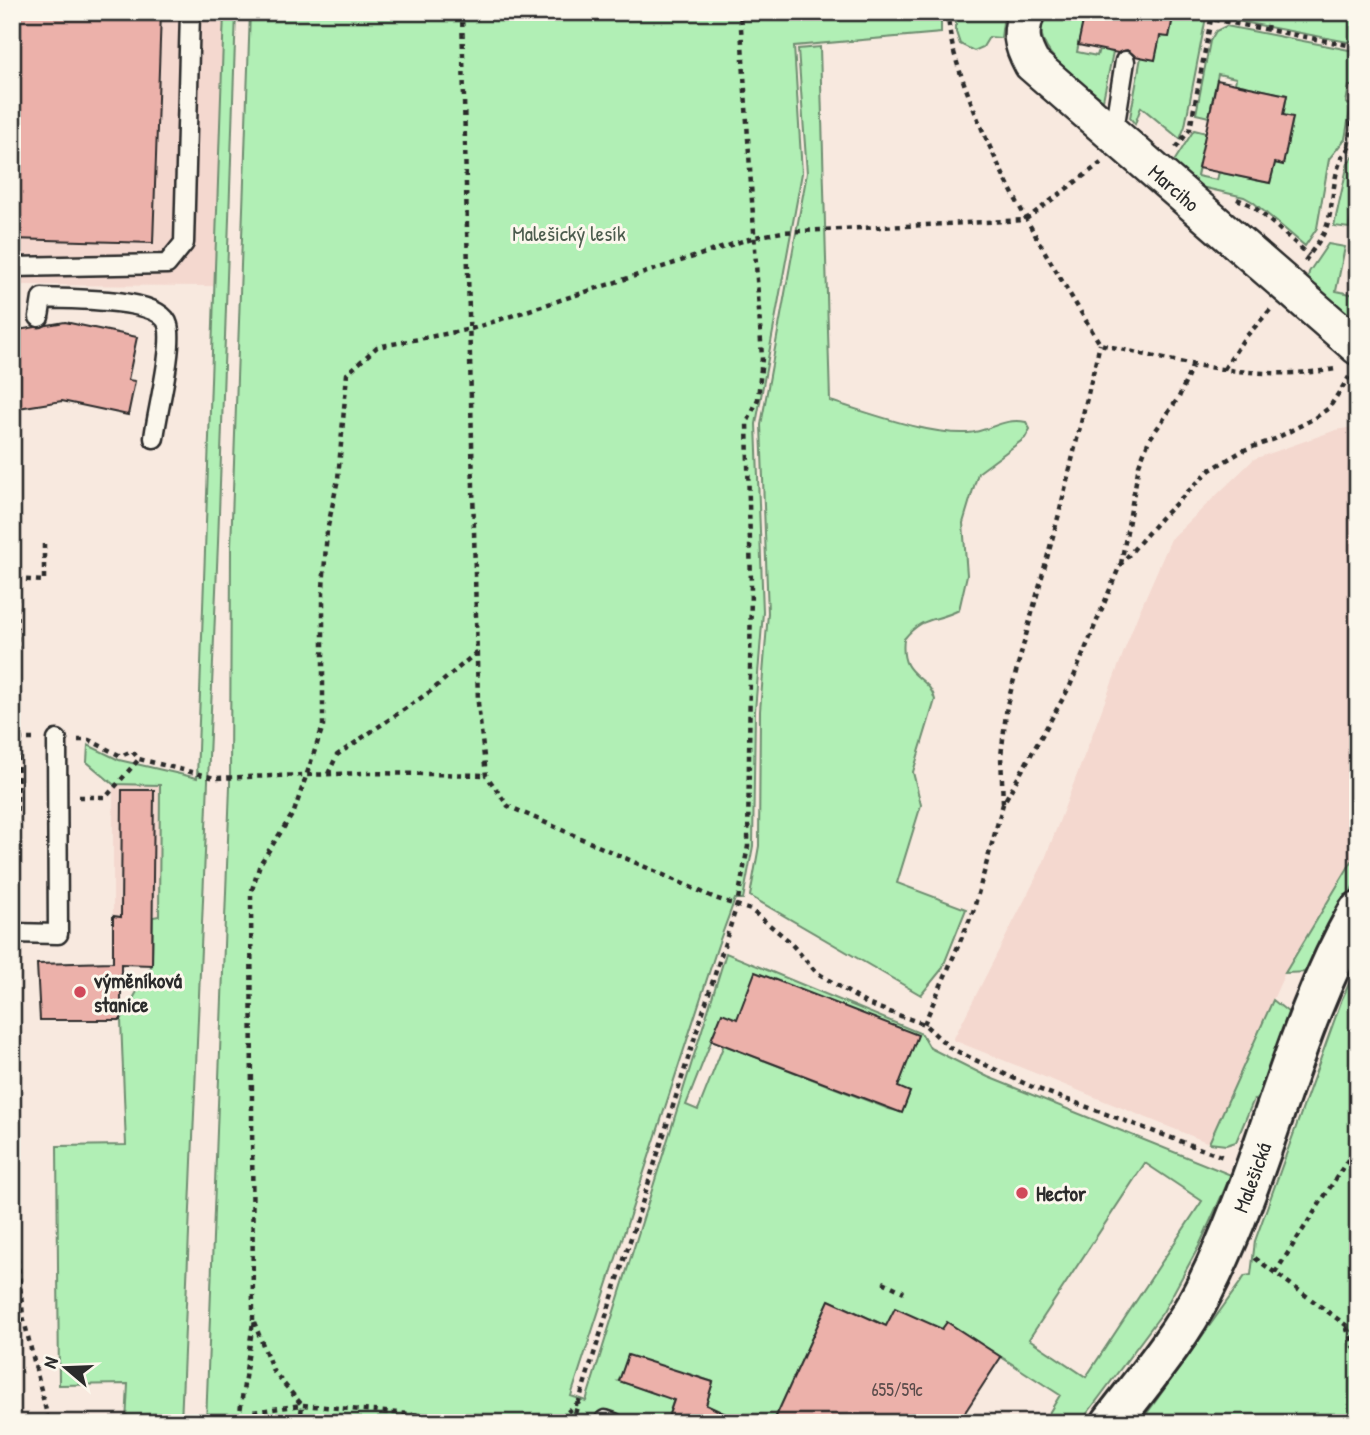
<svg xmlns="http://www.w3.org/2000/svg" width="1370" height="1435" viewBox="0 0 1370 1435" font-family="'Patrick Hand',sans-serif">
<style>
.built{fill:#f4d8cf}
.green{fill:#b1efb5;stroke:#6e8d70;stroke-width:2;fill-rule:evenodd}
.building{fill:#ecb1aa;stroke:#2b2b2b;stroke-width:2}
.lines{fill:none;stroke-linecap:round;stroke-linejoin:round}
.service-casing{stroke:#2b2b2b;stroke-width:23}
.minor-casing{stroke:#2b2b2b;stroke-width:40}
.tertiary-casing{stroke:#2b2b2b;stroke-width:44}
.path{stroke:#2b2b2b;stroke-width:4.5;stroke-dasharray:5 5;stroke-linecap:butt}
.service{stroke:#fbf7ec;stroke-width:18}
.minor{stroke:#fbf7ec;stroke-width:35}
.tertiary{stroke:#fbf7ec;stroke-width:38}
.poi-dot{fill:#d1495b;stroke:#fbf7ec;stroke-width:2.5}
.labels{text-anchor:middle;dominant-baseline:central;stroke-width:6;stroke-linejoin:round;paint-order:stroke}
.number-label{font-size:18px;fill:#5b4c4b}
.street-label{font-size:21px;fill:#2b2b2b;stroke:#fbf7ec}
.park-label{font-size:21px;fill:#4c5c4e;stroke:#fbf7ec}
.poi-label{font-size:21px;font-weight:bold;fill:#2b2b2b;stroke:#fbf7ec;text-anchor:start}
</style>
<rect width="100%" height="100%" fill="#f8e9df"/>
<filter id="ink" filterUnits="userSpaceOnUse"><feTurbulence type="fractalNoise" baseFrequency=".0143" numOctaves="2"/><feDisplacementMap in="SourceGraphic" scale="14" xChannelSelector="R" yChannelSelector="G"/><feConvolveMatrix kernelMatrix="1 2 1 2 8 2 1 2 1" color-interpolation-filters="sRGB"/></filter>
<g filter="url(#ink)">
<!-- built -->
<path class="built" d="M12 12H224L214 286 21 285 20 304H12Z
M1358 426V851L1288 966 1209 1143 953 1040 1043 864 1137 617 1171 539 1254 459 1336 430Z
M113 784 160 785 159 916H113Z"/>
<!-- green -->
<path class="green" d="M224 12H236L218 543 181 1423H126L128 1384 59 1385 57 1146 126 1145 121 1020 152 965 153 917 159 916 160 785 113 784 87 762 88 745 119 760 197 778Z
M250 12H941V33L794 46 802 173 756 424 763 612 755 711 753 846 743 899H735L718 945 571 1396 586 1401 726 953 922 1034 930 1048 988 1077 1231 1175 1199 1246 1163 1312 1080 1423H1043L1060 1395 947 1322 942 1329 886 1326 829 1300 773 1423H745L706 1405 713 1382 683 1372 666 1423H206L230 786 231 547ZM722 1014 734 1019 698 1110 686 1105ZM727 1046 910 1092 902 1112 889 1109ZM1145 1163 1202 1201 1086 1377 1029 1339ZM671 1370 662 1396 619 1381Z
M956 12H1009L1003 22 1001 38 989 37 983 47 974 51 960 44 956 32Z
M1047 12H1085L1077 52 1097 56 1099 49 1113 52 1103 100C1080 80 1023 47 1047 12Z
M1174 12H1207L1185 126 1180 139 1141 107 1135 124 1130 118 1141 57 1155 59 1160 36 1169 37Z
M1219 12H1358V38L1348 42 1227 19Z
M1226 26 1349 50C1362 59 1356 73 1353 86H1349L1346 103 1351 105 1345 139 1329 159 1317 228 1305 246 1253 202 1244 197 1201 187 1173 163 1194 130 1206 133 1197 176 1217 180 1219 172 1270 183 1275 163 1283 164 1293 118 1283 115 1287 95 1235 84 1236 78 1218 74 1209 117 1196 114 1210 41 1216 31Z
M820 47 830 401C870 413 927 435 968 433 989 432 1003 417 1026 422L1030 429 1025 438 978 473 963 523 967 575 959 610C934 623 925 614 904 639 899 680 929 673 935 700L913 772 921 805 897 883 966 909 942 969 921 995 750 896 759 846 760 711 768 613 761 425 807 173 798 49Z
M1358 152V182L1349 228 1334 226 1348 163Z
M1328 244 1345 247 1336 291 1356 295 1358 290V324L1308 279 1309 272Z
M1358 851V877L1311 972 1285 973Z
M1358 965V1423H1140L1245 1276 1251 1275 1255 1241 1342 999Z
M1273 1000 1293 1016 1263 1102 1254 1099 1236 1142 1226 1145 1209 1143Z"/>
<!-- building -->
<path class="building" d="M12 12H161L153 243 12 239Z
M1085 12H1174L1169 37 1160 36 1155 60 1135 56 1127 50 1118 53 1078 45Z
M1217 80 1287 95 1283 115 1293 117 1283 165 1275 163 1270 183 1198 168Z
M65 322 137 337 128 380 135 381 128 415 62 401 12 409V331Z
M122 790H154L152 965 121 964V1020H40L37 964 113 962V916L121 917Z
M755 972 918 1035 898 1087 910 1092 902 1113 711 1040 722 1013 737 1019Z
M829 1300 886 1326 895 1308 942 1329 947 1322 1001 1357 958 1423H773Z
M628 1355 713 1382 706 1405 745 1423H666L674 1400 619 1381Z"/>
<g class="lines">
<defs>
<path id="service" d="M1113 136 1125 61
M12 267 167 264 184 243 190 12
M39 317 42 298C68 300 161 296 168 325 174 347 157 412 154 438
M12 933 58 934 57 740
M605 1420 614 1423"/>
<g id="minor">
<path id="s1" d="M1027 12C1019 33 1021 44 1032 64L1358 347"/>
</g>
<g id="tertiary">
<path id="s2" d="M1111 1423C1143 1381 1179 1339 1203 1292 1266 1170 1290 1031 1358 912"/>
</g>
</defs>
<!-- service casing -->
<use href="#service" class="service-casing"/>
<!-- minor casing -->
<use href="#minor" class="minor-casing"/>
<!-- tertiary casing -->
<use href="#tertiary" class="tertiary-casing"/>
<!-- path -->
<path class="path" d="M462 12 478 703 486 775 508 806 715 898 751 910 788 940 816 972 867 1004 924 1024 950 1048 1030 1086 1226 1158
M948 12C949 44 959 70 970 99 1003 187 1052 264 1100 344 1178 363 1256 382 1336 369
M1212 12 1211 19 1358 47
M1267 30 1269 12
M1348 146 1358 82
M1176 148 1190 129 1211 19
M1237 199 1253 206 1309 255
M1305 261C1311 252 1319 242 1324 233 1338 203 1327 160 1358 140
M1224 369 1243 340 1271 309
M12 540H16L18 779 13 909
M1121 564 1139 465 1149 440 1179 397 1192 367
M16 579 44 581V541
M18 739H35
M78 740H89L121 756 132 751 139 759 215 778 365 773 486 775
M328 774 337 755 431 691 477 652
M79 797H106L139 759
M1003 803 1001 756 1007 705 1059 514 1100 344
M924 1024 973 912 1003 804 1070 686 1120 565 1161 518 1210 470 1244 450 1275 439 1313 419 1329 408 1349 377
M12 1198 23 1316 49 1423
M1255 1258 1358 1334
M1275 1273 1358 1144
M883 1282 904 1292
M254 1322 273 1371 302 1405 300 1423
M1346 1327 1358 1355
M239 1419 253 1322 251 893 260 864 294 812 323 726V588L327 531 338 479 347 374 377 347 471 329 755 237 782 232 1025 220 1101 163
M237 1423 252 1412 302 1405 517 1423
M540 1423 564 1415 579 1402
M572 1423 737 905 748 846 751 583 747 423 758 399 762 358 740 12"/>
<!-- service -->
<use href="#service" class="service"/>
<!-- minor -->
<use href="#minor" class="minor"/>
<!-- tertiary -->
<use href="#tertiary" class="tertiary"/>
</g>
</g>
<!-- markers -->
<g class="poi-dot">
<circle cx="80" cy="992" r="7"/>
<circle cx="1022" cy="1193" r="7"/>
</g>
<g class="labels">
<!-- number labels -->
<g class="number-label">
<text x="897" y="1389">655/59c</text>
</g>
<!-- street labels -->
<g class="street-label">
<text stroke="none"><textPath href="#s1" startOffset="243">Marciho</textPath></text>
<text stroke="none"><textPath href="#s2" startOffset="285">Malešická</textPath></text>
</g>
<!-- park labels -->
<g class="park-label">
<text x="569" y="233">Malešický lesík</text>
</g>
<!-- poi labels -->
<g class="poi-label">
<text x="94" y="980">výměníková<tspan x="94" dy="24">stanice</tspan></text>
<text x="1036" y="1193">Hector</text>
</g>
</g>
<!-- margin -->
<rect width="1370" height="1435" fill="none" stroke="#fbf7ec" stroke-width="42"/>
<rect x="21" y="21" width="1328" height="1393" fill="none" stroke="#2b2b2b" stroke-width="2.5" filter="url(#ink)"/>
<!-- north arrow -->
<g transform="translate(66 1368) rotate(289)" stroke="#fbf7ec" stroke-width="5" paint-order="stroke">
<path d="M0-5L12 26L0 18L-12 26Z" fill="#2b2b2b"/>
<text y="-10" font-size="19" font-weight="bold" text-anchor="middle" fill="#2b2b2b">N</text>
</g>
</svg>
